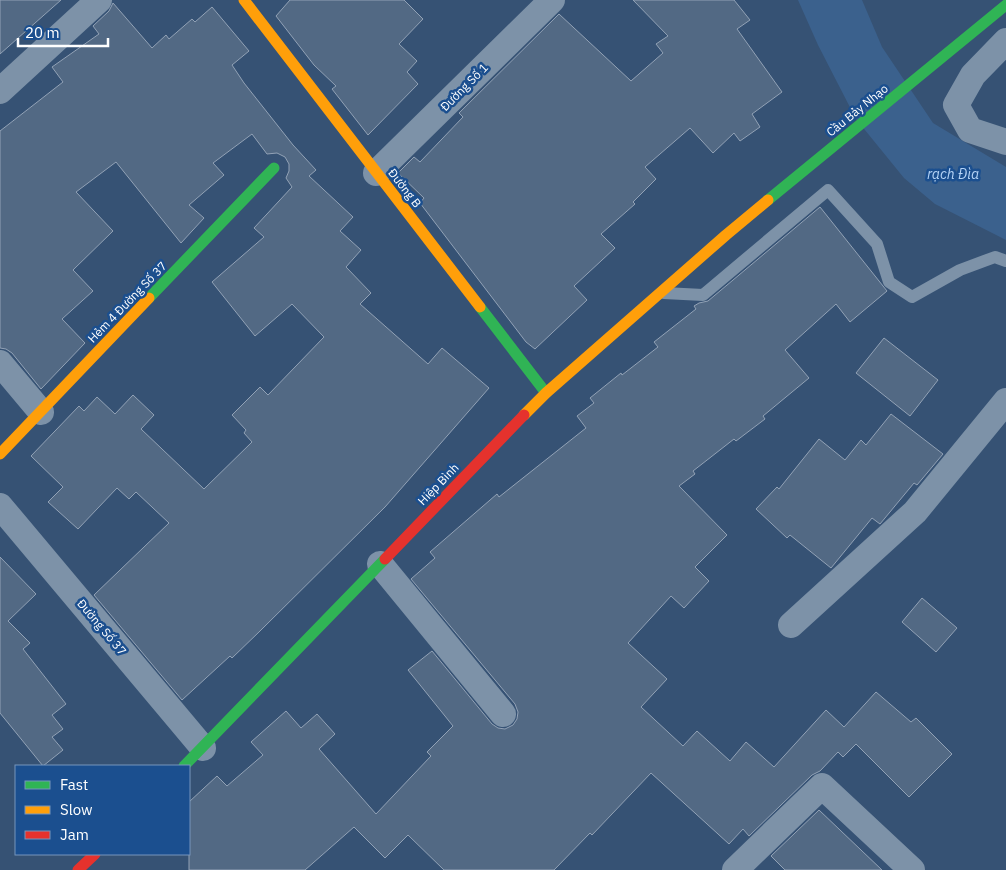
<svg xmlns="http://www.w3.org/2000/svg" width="1006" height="870" viewBox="0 0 1006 870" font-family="'IBM Plex Sans',sans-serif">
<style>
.water{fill:#3b618d}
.building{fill:#526984;stroke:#92a2b6}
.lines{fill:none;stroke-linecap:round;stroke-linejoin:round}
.lane{stroke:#7d92a8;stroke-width:12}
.street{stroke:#7d92a8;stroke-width:26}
.fast{stroke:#30b455;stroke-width:11}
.slow{stroke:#ff9f0a;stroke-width:11}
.jam{stroke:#e5322d;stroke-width:11}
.labels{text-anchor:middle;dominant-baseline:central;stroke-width:5;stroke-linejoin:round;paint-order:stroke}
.street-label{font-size:12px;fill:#fff;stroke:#1b4f8f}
.water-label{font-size:14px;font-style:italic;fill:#b5d3f5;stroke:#1b4f8f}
</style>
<rect width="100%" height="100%" fill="#365274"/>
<!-- water -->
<path class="water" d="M798 0H862L882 47 933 123 1006 167V240L935 204 904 178 856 119 818 45Z"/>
<!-- building -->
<path class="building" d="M0 0H61L0 54Z
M290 0H404L423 19 399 44 417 61 407 72 418 84 368 135 332 89 336 86 314 65 276 16Z
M633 0H734L750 20 737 29 782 92 752 114 760 127 740 141 734 133 713 153 690 128 645 167 656 179 633 202 635 204 601 234 615 248 574 286 587 300 535 349 526 342 420 203 424 198 398 173 414 157 420 162 463 117 459 113 559 14 631 81 663 53 656 44 668 36Z
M113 3 152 48 166 35 169 39 192 19 195 22 212 7 249 51 232 65 244 83 293 145 316 170 309 176 353 217 340 231 361 250 346 267 371 293 360 304 428 364 442 348 489 388 385 507 260 631 232 658 230 656 182 700 94 595 169 523 136 492 129 499 117 488 78 529 48 502 63 487 31 456 79 406 84 411 97 397 115 414 133 395 154 415 141 429 204 489 252 442 244 433 246 430 232 415 260 387 268 395 324 337 292 304 255 336 212 282 264 237 254 228 292 187 286 178 289 171V164L285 157 277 153 267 154 252 134 213 163 224 175 189 205 204 218 181 243 116 162 76 192 113 231 73 270 93 291 62 319 85 343 41 389 12 353 6 349 0 348V131L63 82 52 67 99 34 93 26 109 11Z
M820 207 887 291 850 322 836 304 785 350 809 378 763 416 765 419 736 441 734 439 693 471 695 474 679 486 727 535 695 567 709 581 684 608 671 596 628 643 667 679 641 707 683 746 697 731 730 761 746 742 774 767 826 710 844 727 876 692 911 722 916 718 952 754 909 797 856 744 843 757 838 752 820 771 812 775 749 836 743 829 729 844 651 773 592 835 590 833 554 870H444L408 835 385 858 354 827 305 870H189V802L217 776 227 786 263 755 251 742 286 711 301 728 317 714 335 734 319 749 376 814 431 756 427 752 453 726 408 670 432 651 492 724 498 728 505 729 513 725 517 719 518 712 515 704 411 579 435 558 430 552 497 494 499 497 586 428 577 416 594 403 590 398 621 373 622 375 658 347 654 342 696 309 694 306 699 303 708 301Z
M884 338 938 380 910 416 856 373Z
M891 414 943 454 917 485 914 483 880 524 872 518 831 568 790 535 787 538 756 509 777 487 779 489 819 439 845 460 861 440 866 445Z
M0 557 36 594 8 621 30 643 23 649 66 704 52 715 63 729 52 737 63 750 43 766 0 713Z
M922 598 957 628 936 652 902 622Z
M819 810 882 870H785L771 856Z"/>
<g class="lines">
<!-- lane -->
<path class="lane" d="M664 293 703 295 828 190 877 244 889 282 912 297 960 270 995 257 1006 261"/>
<!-- street -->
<path class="street" d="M1006 41 973 75 956 105 970 130 1006 142
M0 91 99 0
M376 173 552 0
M0 363 41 412
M0 506 203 748
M380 564 503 714
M791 625 915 512 1006 401
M735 870 822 786 912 870"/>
<!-- fast -->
<path class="fast" d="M768 200 1006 5
M149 298 274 168
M480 307 546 393
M184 766 385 559"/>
<!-- slow -->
<path class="slow" d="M244 0 480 307
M524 415 546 393 726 235 768 200
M0 454 149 298"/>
<!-- jam -->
<path class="jam" d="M385 559 524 415
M78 870 95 854"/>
</g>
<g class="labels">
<!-- street labels -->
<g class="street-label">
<text transform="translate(464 87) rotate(-45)">Đường Số 1</text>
<text transform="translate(857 110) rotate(-39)">Cầu Bảy Nhạo</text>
<text transform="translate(405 188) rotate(52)">Đường B</text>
<text transform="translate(127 302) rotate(-46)">Hẻm 4 Đường Số 37</text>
<text transform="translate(438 484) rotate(-46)">Hiệp Bình</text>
<text transform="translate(102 627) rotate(50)">Đường Số 37</text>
</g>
<!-- water labels -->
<g class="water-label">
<text x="953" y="174">rạch Đìa</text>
</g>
</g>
<!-- legend -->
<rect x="15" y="765" width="175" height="90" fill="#1b4f8f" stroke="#7695bc"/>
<rect x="25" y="781" width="25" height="8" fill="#30b455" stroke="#7695bc"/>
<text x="60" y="790" font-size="15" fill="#ffffff">Fast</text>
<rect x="25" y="806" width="25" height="8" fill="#ff9f0a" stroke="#7695bc"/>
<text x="60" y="815" font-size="15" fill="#ffffff">Slow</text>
<rect x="25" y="831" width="25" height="8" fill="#e5322d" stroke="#7695bc"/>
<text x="60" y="840" font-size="15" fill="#ffffff">Jam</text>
<!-- scale -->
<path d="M18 38v8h90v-8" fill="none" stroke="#ffffff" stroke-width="2.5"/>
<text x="25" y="38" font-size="15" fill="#ffffff" stroke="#1b4f8f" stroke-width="4" paint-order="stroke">20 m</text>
</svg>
